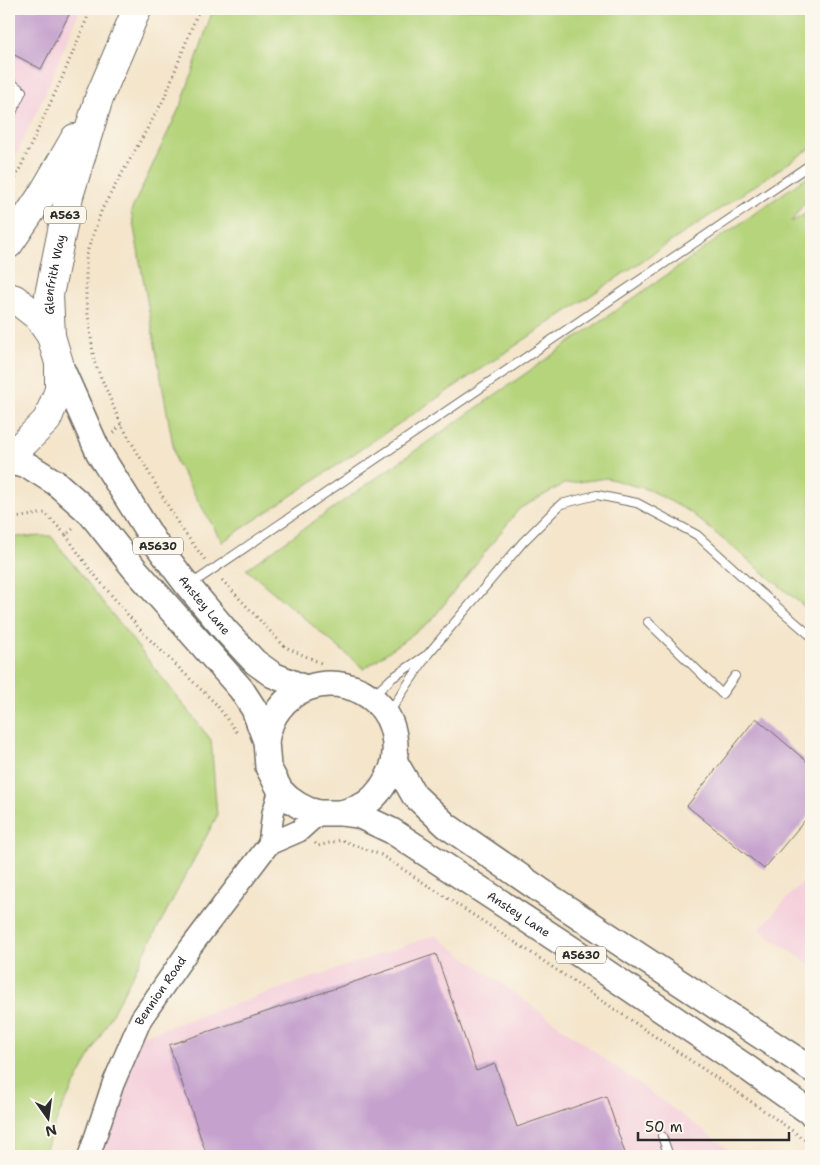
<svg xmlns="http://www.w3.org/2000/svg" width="820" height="1165" viewBox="0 0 820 1165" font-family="'Shantell Sans',sans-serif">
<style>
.built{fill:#f4cfdc}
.green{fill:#b5d47b;stroke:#708053}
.building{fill:#c5a1cd}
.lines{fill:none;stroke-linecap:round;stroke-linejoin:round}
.lane-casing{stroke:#716c63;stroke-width:10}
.secondary-casing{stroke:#716c63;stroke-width:24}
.primary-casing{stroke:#716c63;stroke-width:28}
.highway-casing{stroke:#716c63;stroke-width:30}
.path{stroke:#716c63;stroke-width:3;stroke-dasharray:1 4;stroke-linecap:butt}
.lane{stroke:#fff;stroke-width:8}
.secondary{stroke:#fff;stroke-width:21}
.primary{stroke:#fff;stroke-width:25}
.highway{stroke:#fff;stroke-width:28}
.labels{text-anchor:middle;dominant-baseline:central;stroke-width:4;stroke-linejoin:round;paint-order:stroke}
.shield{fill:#fbf7ec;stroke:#696865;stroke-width:1}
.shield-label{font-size:11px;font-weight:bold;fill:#2b2b2b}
.street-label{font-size:12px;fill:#2b2b2b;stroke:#fbf7ec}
</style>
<rect width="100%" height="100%" fill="#fbf7ec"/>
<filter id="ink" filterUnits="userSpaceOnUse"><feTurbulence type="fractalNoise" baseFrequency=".02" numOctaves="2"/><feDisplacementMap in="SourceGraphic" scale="10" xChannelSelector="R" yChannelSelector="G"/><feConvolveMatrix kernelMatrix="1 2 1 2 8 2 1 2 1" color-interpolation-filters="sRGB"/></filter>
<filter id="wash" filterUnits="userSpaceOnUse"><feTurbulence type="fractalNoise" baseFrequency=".0096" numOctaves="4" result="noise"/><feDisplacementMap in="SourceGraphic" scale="20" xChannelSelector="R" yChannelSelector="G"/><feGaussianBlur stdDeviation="1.12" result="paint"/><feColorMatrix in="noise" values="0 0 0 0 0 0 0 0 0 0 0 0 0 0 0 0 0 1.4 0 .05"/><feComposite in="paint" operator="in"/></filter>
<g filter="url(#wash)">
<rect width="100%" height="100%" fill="#f4e5cb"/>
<!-- built -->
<path class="built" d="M9 9H80L44 96 9 169Z
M811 872V965L759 929Z
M435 935 738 1156H89L133 1039Z"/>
<!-- green -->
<path class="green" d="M213 9H804L811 20V148L222 542 176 462 131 211 183 100Z
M811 174V193L791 222 811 211V612L690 512 649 490 607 478 564 484 519 509 431 621 364 669 246 569Z
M51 536 211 740 217 816 60 1112 43 1156H9V537Z"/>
<g id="blocks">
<!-- building -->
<path class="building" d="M14 9H72L41 69 9 52V20Z
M756 718 811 765V813L764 869 687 806Z
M436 954 476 1071 495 1064 517 1127 606 1096 626 1156H207L169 1045Z"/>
</g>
</g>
<g filter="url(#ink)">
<use href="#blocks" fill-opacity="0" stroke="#716c63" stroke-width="1"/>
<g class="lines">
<defs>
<path id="lane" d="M9 81 22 91 9 119
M190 585 811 164
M648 622 722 694 735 676
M373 696 392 678 425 656
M388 714 428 654 523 542 561 504 597 495 637 503 697 535 745 579 811 636
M662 1136 669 1156"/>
<g id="secondary">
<path d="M269 844 273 813 280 790"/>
<path id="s1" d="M89 1156 113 1084 141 1019 190 948 269 844 299 831 319 813"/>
</g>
<g id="primary">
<path id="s2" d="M59 363 99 453 154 541 188 586 225 630 255 662 273 675 305 688"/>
<path id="s3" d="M9 462 29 466 56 483 91 514 134 568 241 689 254 709 266 741 268 767 280 790 288 798 298 805 308 810 319 813H342L358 815 392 831 579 954 743 1065 811 1113"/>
<path d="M266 741C268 730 271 719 279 709 311 666 385 681 394 736 396 748 396 758 392 769 386 783 379 794 367 803 360 808 350 810 342 813"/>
<path d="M395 762 414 795 447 826 550 897 811 1069"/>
</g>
<g id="highway">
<path d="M9 244 42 195 75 138"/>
<path d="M9 297 15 299 38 317 51 336 59 363V390L47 420 21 446 9 451"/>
<path id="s4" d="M51 336 49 295 69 196 99 98 137 9"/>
</g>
</defs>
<!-- lane casing -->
<use href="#lane" class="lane-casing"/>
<!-- secondary casing -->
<use href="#secondary" class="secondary-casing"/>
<!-- primary casing -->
<use href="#primary" class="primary-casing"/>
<!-- highway casing -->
<use href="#highway" class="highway-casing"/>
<!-- path -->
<path class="path" d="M199 9 164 99 102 209 86 255V299L94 361 121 424 179 525 205 560
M9 192 62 78 91 9
M114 433 121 424
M9 519 45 513 66 535 74 528
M66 535 88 567 143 633 216 704 238 734
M222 580 285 647 321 663
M315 843 318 846 341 840 381 855 527 950 746 1098 811 1144"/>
<!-- lane -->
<use href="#lane" class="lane"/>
<!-- secondary -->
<use href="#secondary" class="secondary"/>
<!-- primary -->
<use href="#primary" class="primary"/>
<!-- highway -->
<use href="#highway" class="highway"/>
</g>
</g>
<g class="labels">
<!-- shield labels -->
<g class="shield">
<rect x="44" y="206.5" width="42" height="17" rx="4"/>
<rect x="133" y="537.5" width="50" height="17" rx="4"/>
<rect x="556" y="946.5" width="50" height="17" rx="4"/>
</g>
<g class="shield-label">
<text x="65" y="215">A563</text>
<text x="158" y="546">A5630</text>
<text x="581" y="955">A5630</text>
</g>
<!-- street labels -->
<g class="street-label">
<text stroke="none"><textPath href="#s4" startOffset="62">Glenfrith Way</textPath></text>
<text stroke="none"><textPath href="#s2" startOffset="284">Anstey Lane</textPath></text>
<text stroke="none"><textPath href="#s3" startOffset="714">Anstey Lane</textPath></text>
<text stroke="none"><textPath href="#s1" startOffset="181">Bennion Road</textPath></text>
</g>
</g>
<!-- margin -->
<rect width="820" height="1165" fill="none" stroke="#fbf7ec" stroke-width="30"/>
<!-- north arrow -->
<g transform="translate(48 1118) rotate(166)" stroke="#fbf7ec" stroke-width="4" paint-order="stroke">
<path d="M0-4L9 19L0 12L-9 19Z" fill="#2b2b2b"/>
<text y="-8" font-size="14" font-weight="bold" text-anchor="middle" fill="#2b2b2b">N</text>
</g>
<!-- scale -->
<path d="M638 1132v8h151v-8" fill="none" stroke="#2b2b2b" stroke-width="2.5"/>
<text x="645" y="1132" font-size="15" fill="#2b2b2b" stroke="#fbf7ec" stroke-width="4" paint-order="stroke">50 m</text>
</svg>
